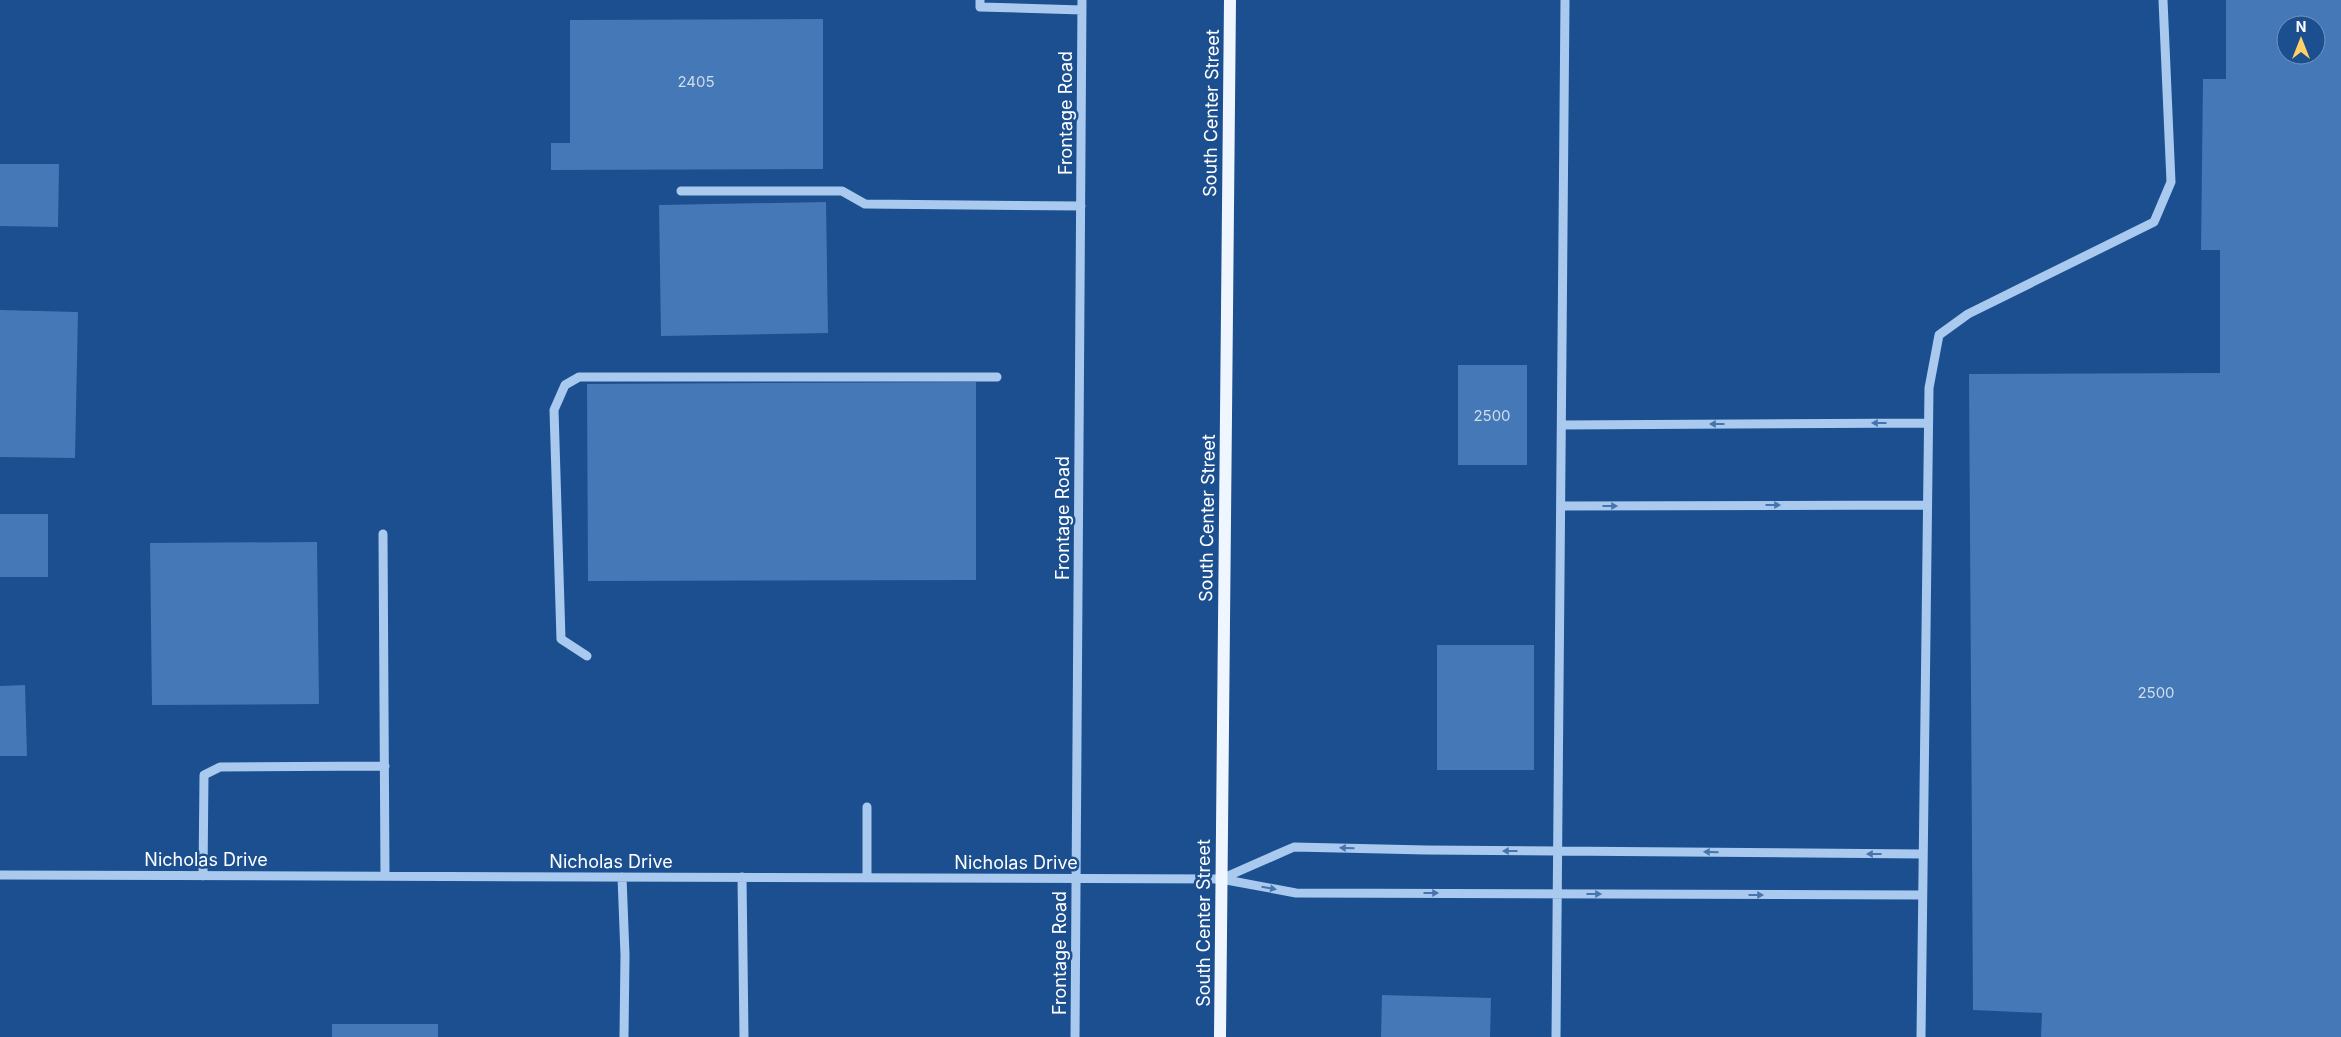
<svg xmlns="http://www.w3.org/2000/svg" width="2341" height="1037" viewBox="0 0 2341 1037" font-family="Inter,sans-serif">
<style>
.building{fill:#4478b7;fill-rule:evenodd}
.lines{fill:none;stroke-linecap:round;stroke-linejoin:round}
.minor{stroke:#a9c9ee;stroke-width:9}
.major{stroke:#f0f6ff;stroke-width:12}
.oneway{fill:#4674ac}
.labels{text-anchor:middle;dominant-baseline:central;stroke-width:5;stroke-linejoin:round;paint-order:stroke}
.number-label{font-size:15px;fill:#d0dded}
.street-label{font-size:18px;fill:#fff;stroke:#1b4f8f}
</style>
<rect width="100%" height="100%" fill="#1b4f8f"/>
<!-- building -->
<path class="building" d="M2226 0H2341V1037H2041L2042 1013 1973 1010 1969 374 2220 373V250H2201L2203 79H2226ZM2286 25H2316V55H2286Z
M823 19V169L551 170V143H570V20Z
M0 164H59L58 227 0 226Z
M826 202 828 333 661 336 659 205Z
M0 310 78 312 75 458 0 457Z
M1458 365H1527V465H1458Z
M976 382V580L588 581 587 384Z
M0 514H48V577H0Z
M317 542 319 704 152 705 150 543Z
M1437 645H1534V770H1437Z
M25 685 27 756H0V686Z
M1382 995 1491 998 1490 1037H1381Z
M332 1024H438V1037H332Z"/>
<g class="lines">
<!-- minor -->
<path class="minor" d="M980 0V7L1082 10
M681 191H842L865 204 1081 206
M1562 425 1928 423
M1562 506 1926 505
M383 534 385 876
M587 656 561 639 554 410 565 385 579 377H997
M867 807V877
M0 875 1221 879 1296 893 1922 895
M203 876 204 775 220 767 385 766
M622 877 625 955 624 1037
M742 877 744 1037
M1221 879 1294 847 1426 850 1923 854
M1075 1037 1082 0
M1556 1037 1565 0
M1921 1037 1929 388 1939 335 1968 314 2154 222 2171 182 2163 0"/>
<!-- major -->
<path class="major" d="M1220 1037 1230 0"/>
</g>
<!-- one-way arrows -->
<defs><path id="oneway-solid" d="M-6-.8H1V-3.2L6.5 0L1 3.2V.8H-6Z" transform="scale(1.25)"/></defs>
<g class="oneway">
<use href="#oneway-solid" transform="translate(1879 423) rotate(180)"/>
<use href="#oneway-solid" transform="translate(1717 424) rotate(180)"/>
<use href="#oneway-solid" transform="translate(1773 505)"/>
<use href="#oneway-solid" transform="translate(1610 506)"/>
<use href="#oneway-solid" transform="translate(1347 848) rotate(-178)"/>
<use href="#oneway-solid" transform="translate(1510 851) rotate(-180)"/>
<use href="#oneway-solid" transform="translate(1711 852) rotate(-179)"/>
<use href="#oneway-solid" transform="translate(1874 854) rotate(-180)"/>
<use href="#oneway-solid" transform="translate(1269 888) rotate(10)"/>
<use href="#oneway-solid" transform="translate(1431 893)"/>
<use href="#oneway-solid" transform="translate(1594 894)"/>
<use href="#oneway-solid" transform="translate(1756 895)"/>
</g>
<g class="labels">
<!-- number labels -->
<g class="number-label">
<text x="696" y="81">2405</text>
<text x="1492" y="415">2500</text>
<text x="2156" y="692">2500</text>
</g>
<!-- street labels -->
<g class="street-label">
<text transform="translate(1065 113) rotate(-90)">Frontage Road</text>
<text transform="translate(1211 113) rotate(-89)">South Center Street</text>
<text transform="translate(1062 518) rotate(-90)">Frontage Road</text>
<text transform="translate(1207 518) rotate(-89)">South Center Street</text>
<text x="206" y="859">Nicholas Drive</text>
<text x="611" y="861">Nicholas Drive</text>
<text x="1016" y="862">Nicholas Drive</text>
<text transform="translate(1203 923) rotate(-90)">South Center Street</text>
<text transform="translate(1059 953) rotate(-90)">Frontage Road</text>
</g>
</g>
<!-- north arrow -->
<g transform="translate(2301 40)"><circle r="24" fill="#1b4f8f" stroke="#7695bc"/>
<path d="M0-4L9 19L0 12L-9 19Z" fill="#ffd166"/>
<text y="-8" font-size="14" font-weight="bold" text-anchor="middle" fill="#ffffff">N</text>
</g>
</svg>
